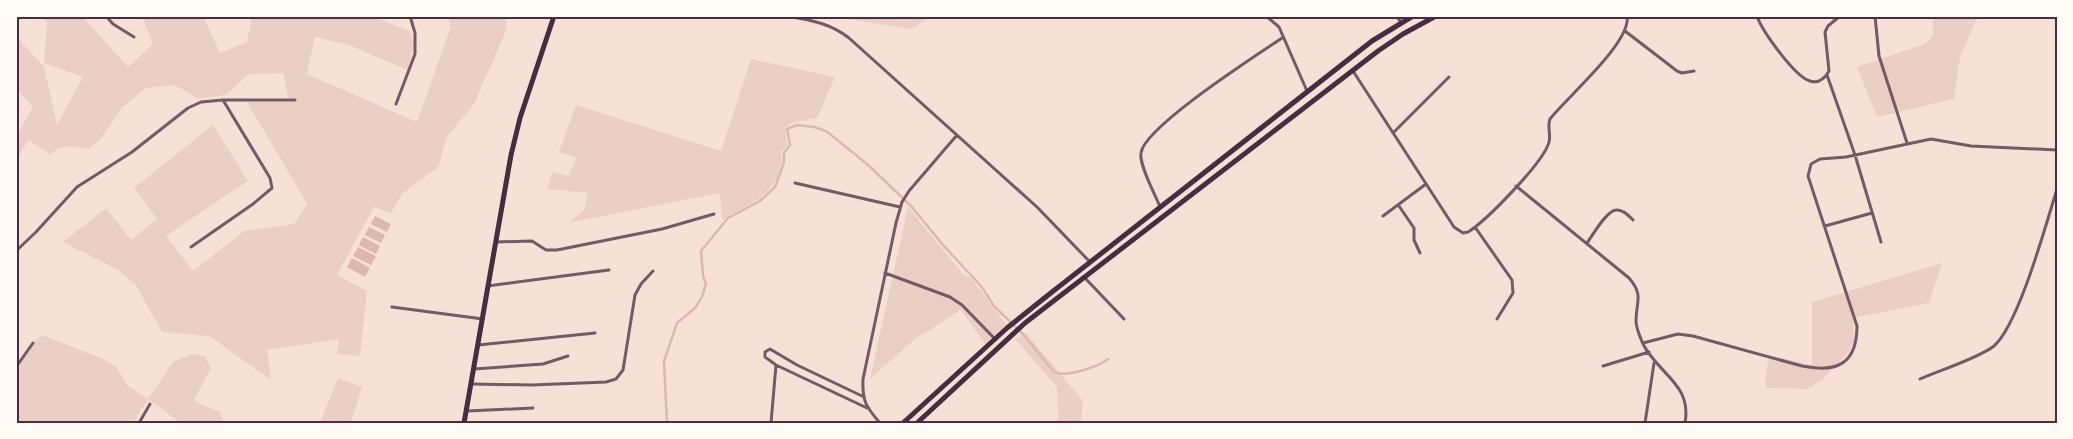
<svg xmlns="http://www.w3.org/2000/svg" width="2073" height="439" viewBox="0 0 2073 439" font-family="'Archivo Narrow',sans-serif">
<style>
.green{fill:#ebcfc5}
.water{fill:#dcb8b0}
.lines{fill:none;stroke-linecap:round;stroke-linejoin:round}
.stream{stroke:#dcb8b0;stroke-width:2.5}
.minor{stroke:#755966;stroke-width:3}
.trunk{stroke:#4a2c40;stroke-width:5}
.neatline{fill:none;stroke:#4a2c40;stroke-width:2}
</style>
<rect width="100%" height="100%" fill="#f7e1d7"/>
<!-- green -->
<path class="green" d="M41 16H82L128 67 153 44 142 16H203L220 53 247 42 252 16H372L410 31 414 45 407 70 349 45 315 37 307 74 417 122 450 29 449 16H507L506 31 474 104 446 138 439 166 403 193 391 213 374 207 337 275 367 291 360 356 337 354 339 339 267 350 271 380 209 336 162 332 135 284 118 270 63 242 106 208 131 240 157 219 134 188 213 125 248 181 166 236 193 271 244 231 294 224 307 204 247 102H289L283 73 248 74 226 95 198 99 175 85 146 88 123 107 100 140 89 149C74 147 61 143 50 155L29 140 16 159V137L33 107 16 88V36L44 67 57 125 83 77 44 63 47 23Z
M827 16H932L912 29Z
M1933 16H1978L1960 57 1954 99 1877 117 1857 67 1927 43 1933 34Z
M751 59 835 77 817 118 791 123 785 128 787 145 781 152C783 161 781 165 778 174 766 202 746 205 722 220L720 193 568 223 584 210 588 193 547 189 552 172 569 176 576 157 559 152 576 105 721 151Z
M908 207 962 273 971 278 1006 324 985 344 961 310 915 339 870 379Z
M1942 263 1929 303 1853 318 1855 340 1849 352 1822 380 1808 389 1767 388 1765 381 1769 355 1812 365V302Z
M1026 333 1083 401 1081 423H1058L1057 387 1015 339Z
M42 335 106 360 117 368 128 386 148 399 173 362 191 354 205 356 211 369 194 399 198 403 220 412 224 423H176L177 420 148 399 133 423H16V366L33 343Z
M338 378 362 387 351 423H320Z"/>
<!-- water -->
<path class="water" d="M375 216 391 224 387 232 371 224Z
M369 227 385 235 381 243 365 235Z
M363 237 380 246 376 254 359 245Z
M358 247 376 256 371 265 353 256Z
M352 258 370 268 365 277 347 267Z"/>
<g class="lines">
<!-- stream -->
<path class="stream" d="M667 423 664 361 677 323 695 308 702 297 706 284 703 276 701 251 728 218 760 201 775 187 784 162V153L790 145 787 129 797 125 814 127 826 131 867 164 911 206 943 245 981 286 994 306 1023 334 1054 372C1065 378 1098 367 1108 359"/>
<!-- minor -->
<path class="minor" d="M106 16 113 24 134 37
M787 16C810 20 830 23 849 38L1037 207 1090 262
M1266 16 1279 27 1307 91
M1396 16 1401 22
M1757 16C1762 31 1795 77 1810 81 1819 84 1825 78 1829 71L1825 32 1828 26 1840 16
M1875 16 1879 56 1907 143
M1625 31 1677 71 1682 73 1694 71
M1353 71 1454 227 1463 233 1468 232C1486 221 1544 162 1549 142 1551 134 1547 126 1550 119 1566 98 1632 42 1627 16
M1827 75 1855 155 1881 242
M396 104 415 54V33L410 16
M1393 133 1449 77
M795 183 900 207
M1516 186 1629 278C1644 295 1636 302 1636 321 1636 328 1640 337 1643 344 1659 375 1692 384 1685 423
M1399 206 1414 228V240L1420 253
M1160 207C1155 194 1139 165 1141 153 1144 127 1257 55 1282 38
M1383 216 1426 184
M1825 226 1872 213
M1475 227 1512 280 1513 293 1497 319
M496 242 532 241 546 250H557L662 229 714 214
M1587 243C1593 235 1606 211 1616 210 1623 209 1629 216 1633 220
M191 247 253 204 272 188 270 178 223 100
M16 251 36 232 77 187 132 152 188 108 201 102 223 100H295
M885 273 950 297 962 305 995 339
M1085 278 1124 319
M488 286 609 270
M392 307 483 319
M1643 343 1678 334 1693 336 1802 366C1837 373 1857 364 1857 326L1808 176 1811 164 1820 159 1846 157 1931 139 1971 146 2057 150
M478 345 595 333
M1603 366 1649 352
M16 367 33 343
M474 369 543 364 568 356
M1920 379C1938 371 1979 358 1994 346 2019 324 2046 224 2057 189
M472 384 532 385 606 382 616 379 623 370 635 295 641 284 653 271
M862 396 797 365 770 349 765 352V357L776 365 867 408
M467 411 533 408
M139 423 150 404
M771 423 776 365
M880 423C866 407 862 401 863 379L896 223 902 202 909 191 957 135
M1645 423 1654 363"/>
<!-- trunk -->
<path class="trunk" d="M464 423 511 155 520 118 554 16
M903 423 1007 328 1047 296 1372 41 1413 16
M917 423 1025 323 1378 51 1403 34 1436 16"/>
</g>
<!-- border -->
<rect width="2073" height="439" fill="none" stroke="#fffaf5" stroke-width="35"/>
<rect x="18" y="18" width="2038" height="404" class="neatline"/>
</svg>
